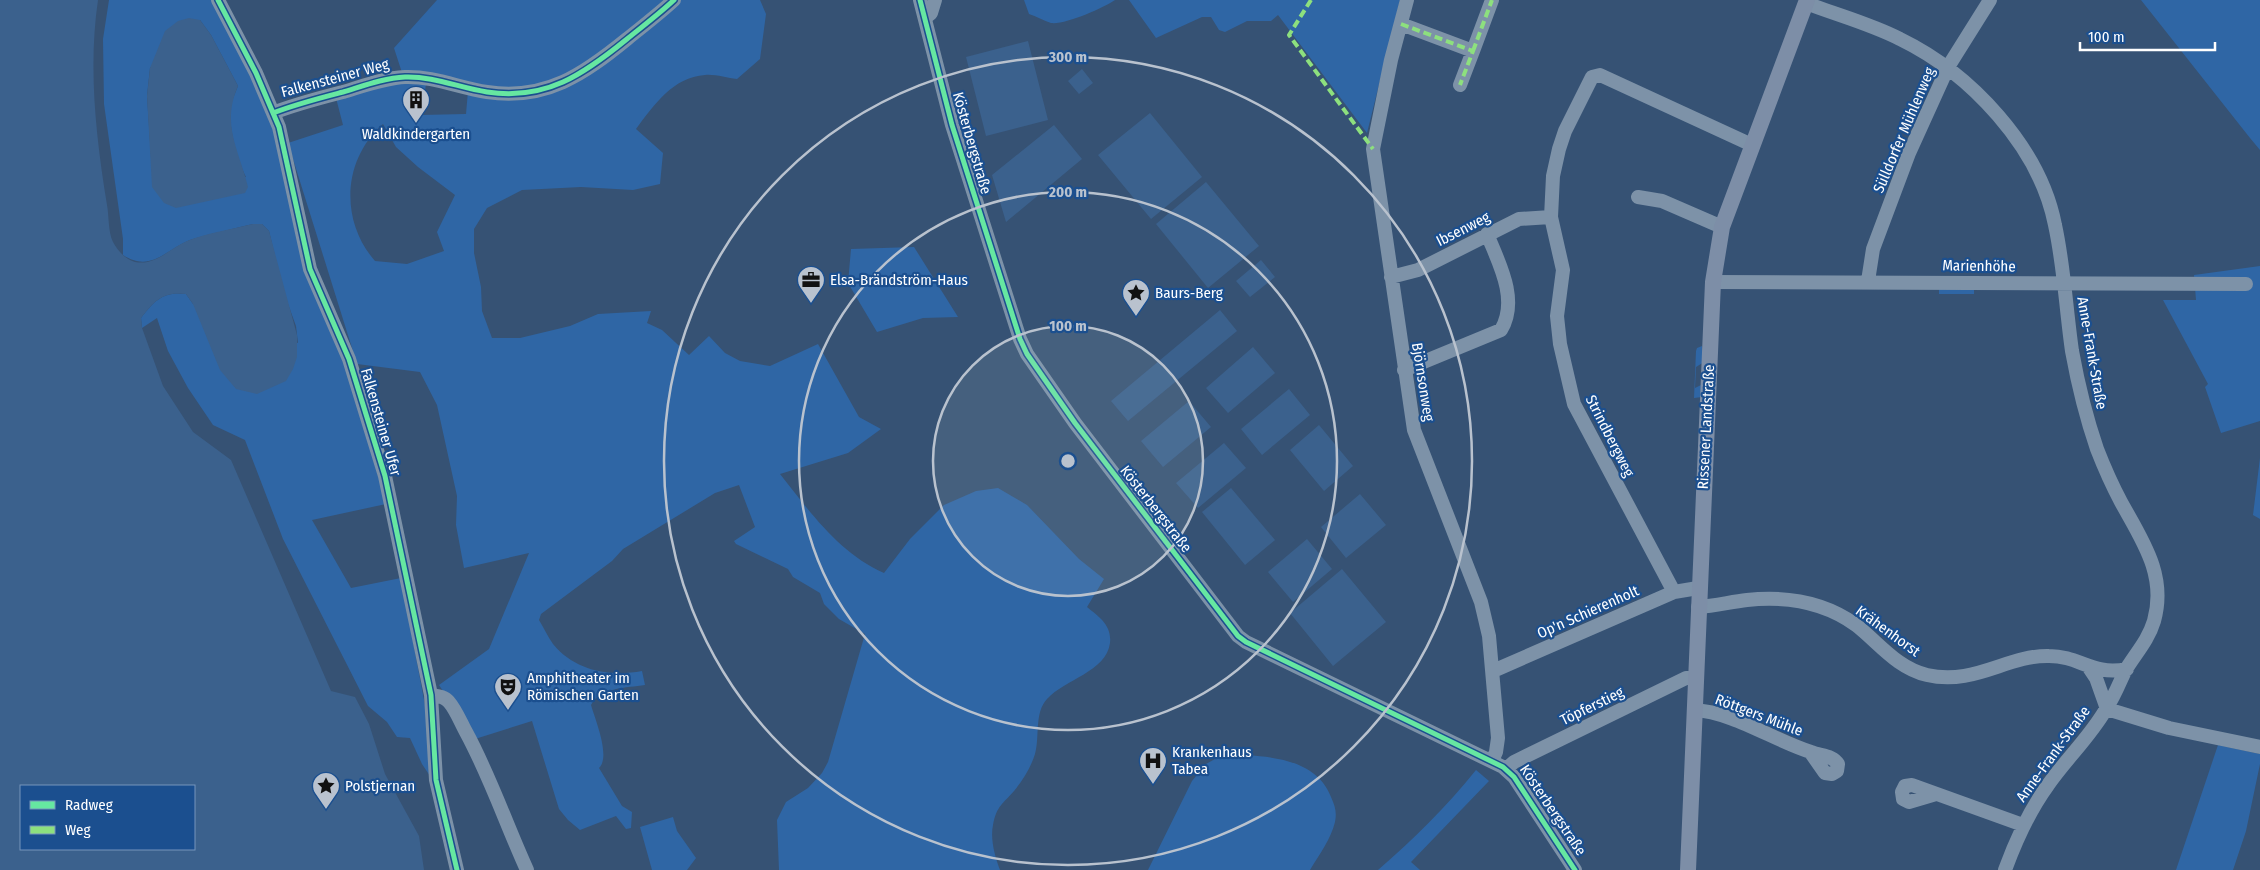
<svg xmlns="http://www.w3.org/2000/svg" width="2260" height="870" viewBox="0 0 2260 870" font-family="'Fira Sans Condensed',sans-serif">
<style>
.green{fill:#2f66a5;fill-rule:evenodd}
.water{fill:#3b618d;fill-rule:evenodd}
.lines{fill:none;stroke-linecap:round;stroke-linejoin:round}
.minor{stroke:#7d92a8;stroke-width:14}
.major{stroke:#7d8ea7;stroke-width:16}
.quiet{stroke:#8de07e;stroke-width:4;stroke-dasharray:8 4;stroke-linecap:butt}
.cycleway-casing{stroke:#1b4f8f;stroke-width:8}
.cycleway{stroke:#66e7a1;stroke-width:5}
.ring{fill:none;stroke:#b9c2ce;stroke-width:2.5}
.labels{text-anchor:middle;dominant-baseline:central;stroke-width:4.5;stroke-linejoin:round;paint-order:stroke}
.street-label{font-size:15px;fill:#fff;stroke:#1b4f8f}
.poi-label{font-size:15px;fill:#fff;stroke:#1b4f8f;text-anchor:start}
.centre{fill:#b9c2ce;stroke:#1b4f8f;stroke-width:2.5}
.ring-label{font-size:15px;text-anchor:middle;font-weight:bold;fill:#b9c2ce;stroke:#1b4f8f;stroke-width:4.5;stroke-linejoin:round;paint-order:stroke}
</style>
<rect width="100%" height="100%" fill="#365274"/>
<!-- green -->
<path class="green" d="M109 0H213L253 78 274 129 350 376 386 504 312 520 351 588 401 578 425 705 432 779 422 764 410 738 397 737 387 722 368 706 283 539 245 440 213 425 188 388 168 351 157 318 142 328 141 318C154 301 163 291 186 294L193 304 298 343 296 326 284 293 269 231 262 224H253C233 229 213 233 193 239 168 247 152 274 123 255V239L104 104 103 39ZM200 20 211 35 238 86C236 91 233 98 231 104 227 123 237 159 246 177L151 157 147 96 150 68Z
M437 0H760L766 14 760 59 737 79C727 78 715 74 705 75 673 77 654 105 636 129L663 153 660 184 633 190 581 187 522 190 487 208 474 229V253L481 287 482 311 492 338H520L570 326 598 314 651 311 647 323 662 330 689 355 709 336 725 353 740 361 770 366 818 344 859 417 881 429 848 453 780 474C810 512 839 553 884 573L910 539 944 505 976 491 998 488 1027 505 1079 559 1104 579 1087 607C1099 617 1112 625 1110 643 1106 672 1065 679 1047 699 1034 713 1040 737 1035 754 1031 767 1023 780 1014 791 1003 804 997 805 993 825 990 839 995 857 1000 870H779L777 820 786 802 808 788 822 773 828 762 865 634 839 619 824 604 820 593 793 577 788 569 736 544 734 541 755 527 739 485 715 493 623 549 612 561 541 614 539 620C544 628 548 637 553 644 575 671 610 677 642 671L645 685C626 688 601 687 591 705 595 719 611 757 599 768L622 806 632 812 631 828 626 829 616 816 580 830 568 820 559 809 532 721 475 739 439 685 489 649 529 553 464 568 456 525 457 496 437 405 420 372 357 364 288 143 343 125 336 98 405 82 394 48ZM426 84 468 91 466 114 421 115ZM383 124 396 147 418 167 455 195 437 232 444 251 407 264 375 261C340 221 342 160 383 124Z
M1024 0H1115C1103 8 1065 25 1051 23 1044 21 1036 16 1029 14Z
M1129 0H1400L1367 133 1278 15 1271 21H1247L1225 32 1219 30 1211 17H1202L1156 38Z
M2141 0H2260V150L2250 138Z
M914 247 958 317 923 318 877 332 848 283 851 249Z
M2260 266V421L2221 433 2205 387 2208 384 2163 300H2196L2194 275Z
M1939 287H1974V294H1939Z
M1702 346 1704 362 1696 367 1695 388 1703 384 1702 397 1694 398 1696 351 1697 348Z
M2260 458V519L2253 515Z
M2218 745 2260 754V764L2246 831 2233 870H2176Z
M1224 754C1261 756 1315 755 1331 797 1335 806 1337 812 1335 822 1331 839 1319 855 1310 870H1148L1192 781 1206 764Z
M1476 770 1489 781 1411 862 1420 870H1378C1414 839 1446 807 1476 770Z
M673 817 677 831 696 858 687 870H652L640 827Z"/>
<!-- water -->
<path class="water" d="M0 0H98C88 68 96 137 107 205 109 215 108 232 113 242 117 250 126 260 135 262 156 266 170 248 187 241 206 233 233 229 253 224H262L269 231 297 335V357L293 369 286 381 257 394 236 389 220 370 193 304 186 294C163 291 154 301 141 318L142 328 163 386 193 432 231 460 331 691 355 697 369 724 385 774 419 836 424 870H0ZM21 786H194V849H21Z
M189 18 200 20 211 35 238 86C221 125 239 149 248 187L245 193 176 208 164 203 152 187 147 96 150 68 165 31 178 21Z
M1028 41 1048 120 986 136 966 57Z
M1082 69 1093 83 1079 94 1068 81Z
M1150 113 1202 177 1151 219 1098 155Z
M1054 125 1082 159 1006 222 992 175Z
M1206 182 1259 246 1208 288 1156 224Z
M1261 260 1275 277 1250 297 1236 281Z
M1220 310 1237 331 1128 421 1111 401Z
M1253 347 1275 373 1228 413 1206 388Z
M1289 389 1310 415 1262 455 1241 429Z
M1189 401 1211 427 1163 467 1141 441Z
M1319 425 1353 466 1324 491 1290 450Z
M1224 443 1246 468 1198 508 1176 483Z
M1231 488 1275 540 1245 565 1202 512Z
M1360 494 1386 525 1346 558 1321 527Z
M1307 539 1332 569 1293 602 1268 572Z
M1342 569 1386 622 1333 666 1290 613Z"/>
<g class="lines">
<!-- minor -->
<path class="minor" d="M218 0 256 73 279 127 310 269 349 359 385 476 431 695 436 780 457 870
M920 0 952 125 1020 339 1027 354 1075 423 1238 636 1246 642 1503 767 1514 777 1575 870
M1407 0 1391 60 1373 149 1414 430 1481 602 1489 636 1498 738 1496 752 1492 761
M1806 3C1837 15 1871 24 1900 39 1970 73 2040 147 2055 225 2064 266 2066 309 2072 351 2078 384 2086 417 2097 449 2104 467 2112 485 2121 502 2142 540 2167 575 2154 621 2148 641 2135 654 2125 671 2119 684 2114 697 2106 709 2090 737 2066 759 2048 785 2029 811 2016 840 2005 870
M925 18 931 13 935 0
M1401 24 1473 51 1460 85
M1473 51 1492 0
M273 113C296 104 320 98 343 92 363 86 384 78 405 77 433 76 460 88 487 92 546 101 584 74 627 39 643 26 659 14 674 0
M1638 197 1662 201 1722 227
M1391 277 1418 270 1519 219 1551 217
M1868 281 1873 249 1909 153 1948 67 1990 0
M1713 282 2246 284
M1404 370 1501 330C1519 300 1499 263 1487 234
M1674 592 1574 404 1560 344 1557 316 1563 270 1551 217 1553 176 1559 149 1565 131 1592 77 1600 75 1752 145
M1698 607C1715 606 1730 602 1747 600 1785 596 1824 602 1856 625 1879 643 1897 668 1927 675 1974 686 2007 655 2049 656 2080 656 2092 676 2127 669
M2088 666 2096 678 2107 709
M1493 671 1674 592 1698 588
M431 695C438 696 444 696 449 702 456 710 461 723 466 732 490 776 506 824 527 870
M2107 709 2169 728 2260 747
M1694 710C1733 712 1773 740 1811 752 1820 756 1833 755 1838 764L1837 771 1832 774 1825 773 1811 753
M1506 769 1514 762 1686 678H1694
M1936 794 1909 802 1903 799 1902 792 1905 786 1912 785 2023 825"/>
<!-- major -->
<path class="major" d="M1688 870 1713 282 1722 227 1807 0"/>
<!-- quiet -->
<path class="quiet" d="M1311 0 1289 35 1373 149
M1401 24 1473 51 1460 85
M1473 51 1492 0"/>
<defs>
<path id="cycleway" d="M218 0 256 73 279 127 310 269 349 359 385 476 431 695 436 780 457 870
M920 0 952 125 1020 339 1027 354 1075 423 1238 636 1246 642 1503 767 1514 777 1575 870
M273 113C296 104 320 98 343 92 363 86 384 78 405 77 433 76 460 88 487 92 546 101 584 74 627 39 643 26 659 14 674 0"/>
</defs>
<!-- cycleway casing -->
<use href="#cycleway" class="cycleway-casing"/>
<!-- cycleway -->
<use href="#cycleway" class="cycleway"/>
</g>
<!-- distance rings -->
<circle cx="1068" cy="461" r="135" fill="#b9c2ce" fill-opacity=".12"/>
<g class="ring">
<circle cx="1068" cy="461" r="135"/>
<circle cx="1068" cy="461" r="269"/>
<circle cx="1068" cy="461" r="404"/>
</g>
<!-- icons -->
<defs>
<symbol id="building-pin" viewBox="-11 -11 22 30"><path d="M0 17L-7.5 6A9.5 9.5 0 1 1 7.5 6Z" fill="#b9c2ce" stroke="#1b4f8f"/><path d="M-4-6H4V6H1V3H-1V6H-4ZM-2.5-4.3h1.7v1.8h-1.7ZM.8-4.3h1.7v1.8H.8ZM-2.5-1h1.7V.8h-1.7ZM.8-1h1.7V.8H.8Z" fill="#111"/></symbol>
<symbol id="office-pin" viewBox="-11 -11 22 30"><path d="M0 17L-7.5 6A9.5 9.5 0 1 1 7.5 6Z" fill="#b9c2ce" stroke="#1b4f8f"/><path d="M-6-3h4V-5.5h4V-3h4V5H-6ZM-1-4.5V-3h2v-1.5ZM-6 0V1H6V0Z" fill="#111"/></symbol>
<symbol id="sight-pin" viewBox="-11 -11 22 30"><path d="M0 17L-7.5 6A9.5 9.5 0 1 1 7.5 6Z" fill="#b9c2ce" stroke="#1b4f8f"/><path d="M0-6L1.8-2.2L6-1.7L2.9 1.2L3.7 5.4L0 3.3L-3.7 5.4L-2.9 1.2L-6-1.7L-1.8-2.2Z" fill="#111"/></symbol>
<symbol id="theatre-pin" viewBox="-11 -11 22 30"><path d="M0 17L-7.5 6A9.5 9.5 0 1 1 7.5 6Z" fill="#b9c2ce" stroke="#1b4f8f"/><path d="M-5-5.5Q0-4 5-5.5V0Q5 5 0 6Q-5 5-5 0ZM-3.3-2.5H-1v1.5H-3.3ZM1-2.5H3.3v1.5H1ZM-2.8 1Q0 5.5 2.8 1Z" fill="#111"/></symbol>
<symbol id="hospital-pin" viewBox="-11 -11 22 30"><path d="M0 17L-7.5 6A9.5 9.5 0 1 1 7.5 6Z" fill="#b9c2ce" stroke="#1b4f8f"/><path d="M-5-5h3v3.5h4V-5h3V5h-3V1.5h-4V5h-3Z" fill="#111"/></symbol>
</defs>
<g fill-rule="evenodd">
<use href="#building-pin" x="400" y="84" width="32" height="43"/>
<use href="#office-pin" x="795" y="264" width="32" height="43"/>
<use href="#sight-pin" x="1120" y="277" width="32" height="43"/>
<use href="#theatre-pin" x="492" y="671" width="32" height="43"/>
<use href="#hospital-pin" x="1137" y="745" width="32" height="43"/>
<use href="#sight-pin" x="310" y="770" width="32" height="43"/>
</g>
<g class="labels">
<!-- street labels -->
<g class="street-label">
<text transform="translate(335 78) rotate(-15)">Falkensteiner Weg</text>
<text transform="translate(1904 130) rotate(-67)">Sülldorfer Mühlenweg</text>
<text transform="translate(972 143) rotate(74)">Kösterbergstraße</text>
<text transform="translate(1463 229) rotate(-27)">Ibsenweg</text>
<text transform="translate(1979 266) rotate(1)">Marienhöhe</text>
<text transform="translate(2092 353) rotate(80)">Anne-Frank-Straße</text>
<text transform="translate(1423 382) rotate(81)">Björnsonweg</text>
<text transform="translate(381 422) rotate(74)">Falkensteiner Ufer</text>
<text transform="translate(1706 427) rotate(-87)">Rissener Landstraße</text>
<text transform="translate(1610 436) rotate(63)">Strindbergweg</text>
<text transform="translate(1156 509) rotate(52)">Kösterbergstraße</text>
<text transform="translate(1588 612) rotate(-24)">Op'n Schierenholt</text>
<text transform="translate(1888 631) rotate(36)">Krähenhorst</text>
<text transform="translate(1592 706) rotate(-26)">Töpferstieg</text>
<text transform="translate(1759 715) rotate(21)">Röttgers Mühle</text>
<text transform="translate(2053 754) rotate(-54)">Anne-Frank-Straße</text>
<text transform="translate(1553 810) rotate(56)">Kösterbergstraße</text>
</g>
<!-- poi labels -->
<g class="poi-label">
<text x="416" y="134" text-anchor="middle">Waldkindergarten</text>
<text x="830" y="280">Elsa-Brändström-Haus</text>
<text x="1155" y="293">Baurs-Berg</text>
<text x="527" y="678">Amphitheater im<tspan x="527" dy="17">Römischen Garten</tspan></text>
<text x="1172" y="752">Krankenhaus<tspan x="1172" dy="17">Tabea</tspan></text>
<text x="345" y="786">Polstjernan</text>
</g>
</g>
<circle cx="1068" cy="461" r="8" class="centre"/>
<g class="ring-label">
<text x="1068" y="62">300 m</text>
<text x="1068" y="197">200 m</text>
<text x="1068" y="331">100 m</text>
</g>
<!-- legend -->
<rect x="20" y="785" width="175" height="65" fill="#1b4f8f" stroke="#7695bc"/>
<rect x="30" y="801" width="25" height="8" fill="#66e7a1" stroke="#7695bc"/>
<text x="65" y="810" font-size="15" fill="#ffffff">Radweg</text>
<rect x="30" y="826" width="25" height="8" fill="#8de07e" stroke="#7695bc"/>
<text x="65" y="835" font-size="15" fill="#ffffff">Weg</text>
<!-- scale -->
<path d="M2080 42v8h135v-8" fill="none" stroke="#ffffff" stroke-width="2.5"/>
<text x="2088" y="42" font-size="15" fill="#ffffff" stroke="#1b4f8f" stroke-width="4" paint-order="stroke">100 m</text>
</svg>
